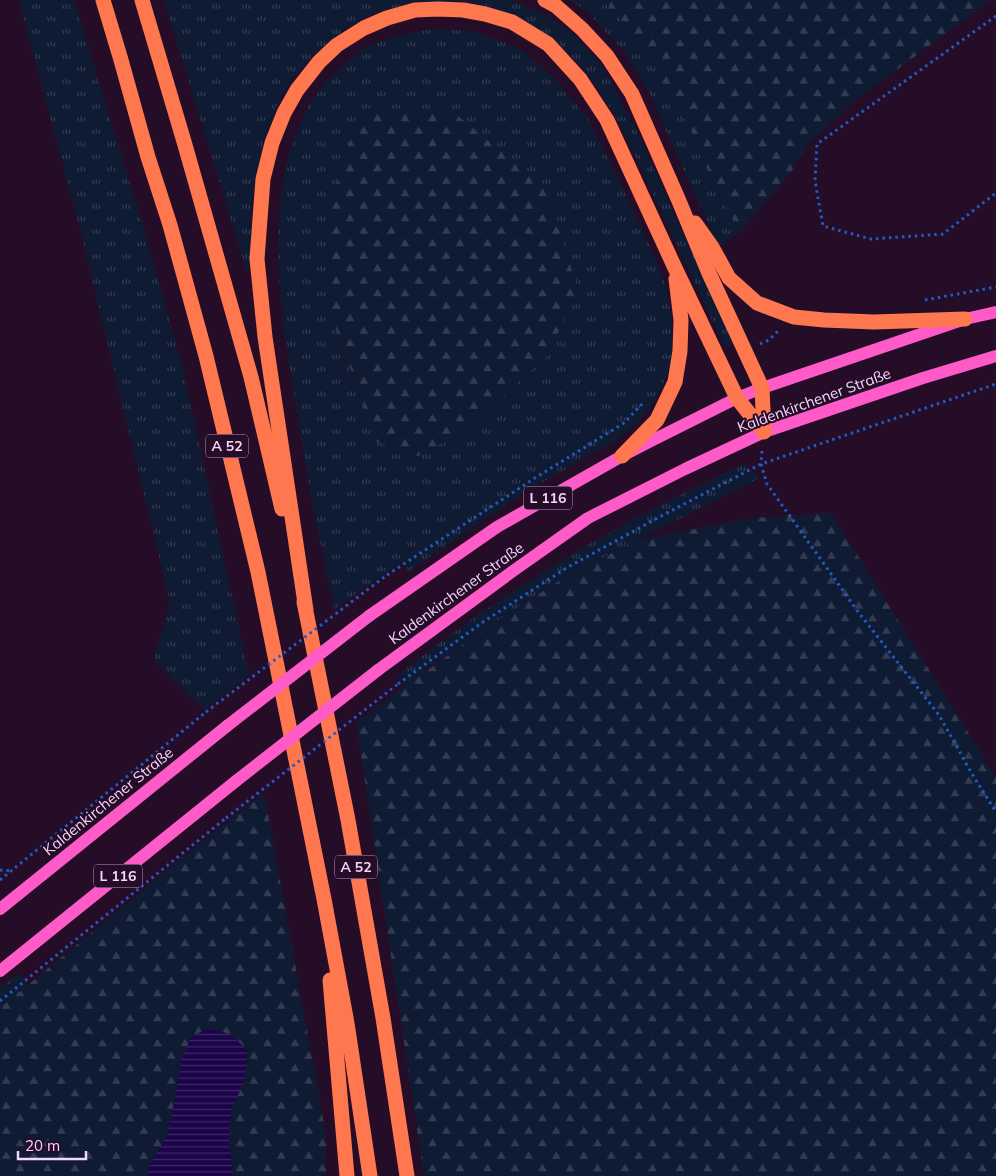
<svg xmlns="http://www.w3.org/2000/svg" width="996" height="1176" viewBox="0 0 996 1176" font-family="Mulish,sans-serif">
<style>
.grass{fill:url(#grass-tufts);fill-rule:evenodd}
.forest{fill:url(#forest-firs)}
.water{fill:url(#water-rules)}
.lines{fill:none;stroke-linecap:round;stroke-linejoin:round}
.path{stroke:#225bc5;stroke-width:3;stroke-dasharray:2.5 4;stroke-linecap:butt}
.primary{stroke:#ff5bc8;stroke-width:12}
.motorway{stroke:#ff774f;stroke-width:15}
.path-bridge{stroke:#225bc5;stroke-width:3;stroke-dasharray:2.5 4;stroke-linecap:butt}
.primary-bridge{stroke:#ff5bc8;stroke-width:12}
.labels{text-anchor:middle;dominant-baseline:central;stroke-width:4;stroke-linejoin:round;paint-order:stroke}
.shield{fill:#250d28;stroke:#b898be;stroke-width:1}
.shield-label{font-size:14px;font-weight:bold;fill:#f7d4ff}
.street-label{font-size:15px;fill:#f7d4ff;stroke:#250d28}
</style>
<defs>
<pattern id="grass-tufts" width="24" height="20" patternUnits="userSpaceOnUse" patternTransform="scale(1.25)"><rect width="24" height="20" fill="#0f1b33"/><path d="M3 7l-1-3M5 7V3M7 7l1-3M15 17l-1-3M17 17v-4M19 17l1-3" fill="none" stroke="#333b52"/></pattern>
<pattern id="forest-firs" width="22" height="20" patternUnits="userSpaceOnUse" patternTransform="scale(1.25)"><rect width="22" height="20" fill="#0f1b33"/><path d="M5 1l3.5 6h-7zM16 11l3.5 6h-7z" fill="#333b52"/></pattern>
<pattern id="water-rules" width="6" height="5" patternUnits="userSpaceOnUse" patternTransform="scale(1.25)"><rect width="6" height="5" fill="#1c0449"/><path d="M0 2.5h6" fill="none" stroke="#3e2864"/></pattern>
</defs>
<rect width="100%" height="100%" fill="#250d28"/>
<!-- grass -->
<path class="grass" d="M19 0H74L140 216 182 365 249 675 204 710 154 660 170 602 80 229Z
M164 0H511L544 14 570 31 595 57 607 74 641 140 733 344 725 347 618 120 595 84 578 63 553 38 525 21 493 7 458 1 423 3 392 8 370 15 343 31 313 56 293 78 277 105 265 138 257 171 251 206 252 272H247Z
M570 0H601L616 13 651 60 689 126 708 170 739 232 719 247 673 147 650 94 624 51 587 12Z
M432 29 475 31 524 51 553 77 587 117 610 162 653 253 667 290 672 322 673 360 657 398 644 415 631 428 615 441 522 494 409 571 402 562 334 609 310 492 283 325 279 274 278 229 282 184 293 140 309 105 326 81 365 47 390 38ZM331 204 354 382 332 318Z
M744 464 760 478 637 540 559 581 490 625 433 665 404 688 399 674C472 615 553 563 636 518 671 499 708 482 744 464Z
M20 973 28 985 0 1008V988Z"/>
<!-- forest -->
<path class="forest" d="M601 0H991L852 103 808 145 789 175 739 232 708 170 689 126 651 60 616 13Z
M452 111 545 187 578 289 548 355 468 428 418 456 377 442 332 318 331 204 358 112Z
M831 513 996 777V1176H424L356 722 490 625 559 581 637 540 753 518Z
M262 794 266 803 326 1135V1176H232L233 1173 229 1142 231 1110 245 1079 175 1099 167 1135 149 1167 148 1176H0V1008L143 890Z"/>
<!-- water -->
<path class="water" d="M210 1028 232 1035 247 1050 245 1079 231 1110 229 1142 233 1173 232 1176H148L149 1167 167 1135 175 1099 182 1057 192 1036Z"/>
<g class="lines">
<!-- path -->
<path class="path" d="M996 16 817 144 815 181 823 226 871 239 943 234 996 193
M925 300 996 287
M760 344 769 340 779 330
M762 451 761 464 767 484 859 613 939 715 972 774 996 812
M387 575 535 478 624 423 642 404
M398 684 483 622 568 567 665 514 761 464 996 384
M0 870 12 871
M0 880 206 712
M0 1001 226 818"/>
<!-- primary -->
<path class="primary" d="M369 616 497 527 622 456 653 440 737 398 762 388 965 319 996 312
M378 670 513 571 588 518 685 469 764 432 923 378 996 356
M0 909 227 726
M0 971 236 781"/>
<!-- motorway -->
<path class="motorway" d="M103 0 121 60 148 157 170 225 206 356 258 572 324 899 347 1023 370 1176
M142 0 185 145 251 377 282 509
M545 0 556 6 582 29 607 56 632 94 679 201 708 271 762 388 764 432
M695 223 712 247 729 278 757 303 794 317 824 320 874 322 965 319
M622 456 657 420 675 382 680 351 681 320 676 279
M304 602 348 820 383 1018 407 1176
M306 610 265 337 257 259 263 179 272 143 284 113 297 90 319 62 337 45 364 28 387 18 415 10 438 9 463 10 485 14 512 22 548 44 580 79 607 120 675 268 737 398 764 432
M330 980 347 1176"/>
<!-- path-bridge -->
<path class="path-bridge" d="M206 712 387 575
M226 818 398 684"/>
<!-- primary-bridge -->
<path class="primary-bridge" d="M227 726 369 616
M236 781 378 670"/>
</g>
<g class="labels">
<!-- shield labels -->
<g class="shield">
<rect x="206" y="434.5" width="42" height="23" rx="4"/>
<rect x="524" y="486.5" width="48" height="23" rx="4"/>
<rect x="335" y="855.5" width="42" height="23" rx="4"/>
<rect x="94" y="864.5" width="48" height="23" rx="4"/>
</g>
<g class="shield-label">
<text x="227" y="446">A 52</text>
<text x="548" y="498">L 116</text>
<text x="356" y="867">A 52</text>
<text x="118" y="876">L 116</text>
</g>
<!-- street labels -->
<g class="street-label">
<text transform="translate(814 400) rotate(-20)">Kaldenkirchener Straße</text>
<text transform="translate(456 593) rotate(-36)">Kaldenkirchener Straße</text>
<text transform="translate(108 801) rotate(-39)">Kaldenkirchener Straße</text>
</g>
</g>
<!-- scale -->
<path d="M18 1151v8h68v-8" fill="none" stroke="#f7d4ff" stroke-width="2.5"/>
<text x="25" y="1151" font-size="15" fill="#f7d4ff" stroke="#250d28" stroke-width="4" paint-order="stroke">20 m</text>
</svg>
